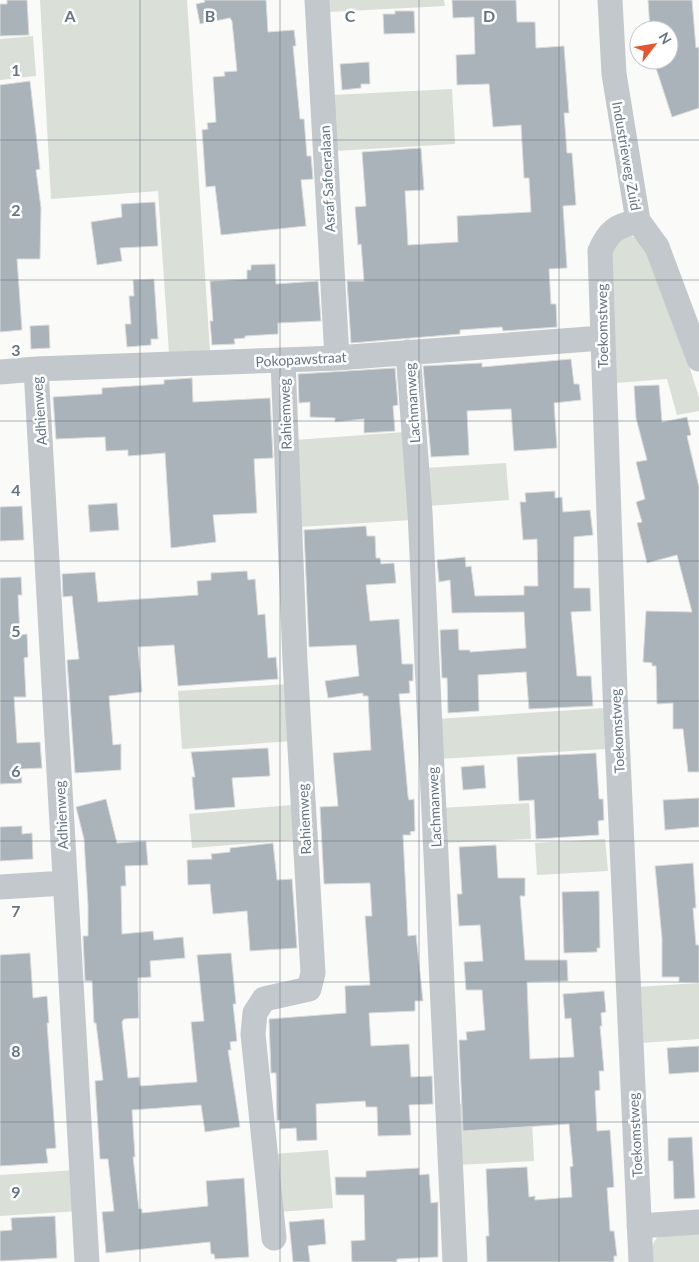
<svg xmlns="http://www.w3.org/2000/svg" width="699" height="1262" viewBox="0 0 699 1262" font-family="Lato,sans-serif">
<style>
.green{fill:#dadfd7}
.building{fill:#aab3b9;stroke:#dcdcda}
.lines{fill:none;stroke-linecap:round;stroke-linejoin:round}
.minor{stroke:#c3c8cc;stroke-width:25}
.grid{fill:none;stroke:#657683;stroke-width:1;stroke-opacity:0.55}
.labels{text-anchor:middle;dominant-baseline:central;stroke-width:5;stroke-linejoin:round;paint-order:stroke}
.street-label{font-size:14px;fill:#657683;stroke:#fff}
.grid-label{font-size:16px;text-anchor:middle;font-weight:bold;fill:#657683;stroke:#fff;stroke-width:5;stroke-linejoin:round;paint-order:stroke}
</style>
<rect width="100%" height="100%" fill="#fafaf8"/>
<!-- green -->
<path class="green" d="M40 0H187L210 351 169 353 158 191 51 199Z
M327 0H444L445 6 328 12Z
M33 36 36 76 0 80V39Z
M452 89 455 144 335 151 332 95Z
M631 236 640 240 662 281 699 397V411L677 415 667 379 616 383 608 258 621 238Z
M405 432 412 520 299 527 295 440Z
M506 463 509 500 428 506 425 468Z
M289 684 293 741 182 749 178 691Z
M604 708 606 749 439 759 437 719Z
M529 803 531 839 442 843 440 808Z
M291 805 294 840 192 848 189 814Z
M605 839 608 871 537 875 535 843Z
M699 983V1039L641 1043 637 987Z
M531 1100 534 1161 458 1165 454 1104Z
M328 1150 333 1208 277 1212 273 1154Z
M76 1170 79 1211 0 1216V1175Z
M699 1228V1262H652C649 1226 671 1232 699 1228Z"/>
<!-- building -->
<path class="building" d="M7 0H27L29 35 0 36V4H7Z
M204 0H266L268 32 294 30 296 46H293L300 119H304L307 156H311L313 179 301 180 306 226 221 235 215 186 206 187 202 130 208 129 207 123 216 122 213 77 225 76 224 72 237 71 232 21 230 18 200 24 196 4 205 2Z
M452 0H516L517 22H535L536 48 564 46 569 113H564L567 153H572L576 205 563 206 567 268 549 269 551 304H556L557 327 503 331 502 327 460 330V334L351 343 347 281H364L361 244 358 245 355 207 366 206 362 152 421 148 424 190 405 191 408 245 458 242 457 216 531 212 529 178H524L521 125 493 127 489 84 457 85 456 55 475 54 474 17 453 18Z
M648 0H692L696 48 699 47V108L672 117 654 62 669 60V30H650Z
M395 11H414L415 33 384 34 383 14H395Z
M369 62 370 84H361V88L342 90 340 64Z
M30 81 40 169 36 170 41 208 40 259H17L22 330 0 332V85Z
M155 202 158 246 120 248 122 261 97 265 91 222 122 217 121 204Z
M275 264 276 284 318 281 321 321 278 323V334L245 336V338L234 339 235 344 212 345 210 321H213L210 281 247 279V270H251V265Z
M154 279 158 339H151V345L127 347 125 324H131L129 296H134L133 280Z
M49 325 50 348 31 349 30 326Z
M571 359 574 384H579L581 400 554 403 557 448 514 451 511 409 467 411 469 455 431 457 423 366 482 363V367Z
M395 368 398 405 393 406 395 431 364 433V419L335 422V418L310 417V402L299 403 298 374Z
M192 378 193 402 270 398 273 458 254 459 257 513 213 515 216 542 171 548 165 453 128 456V450L106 451 105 437 56 439 53 397 102 394V388L164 384V380Z
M659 385 662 422 687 417 691 435 687 436 699 487V772H688L683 729H673V703L657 704 656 666H652V663L643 662 646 611 692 612 677 555 647 563 637 523 642 522 636 502 645 499 636 462 647 460 636 418 634 386Z
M555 491V498L562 497 563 512 590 510 593 535 574 537V588H590L591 611 571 612 577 676H591L593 706 529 709 526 672 478 675 479 711 448 713 447 678H442L440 630 458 629 459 650H470V652L526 648 524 612 452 613 450 580 439 582 437 560 465 557 466 567 471 566 475 596 524 595V586H538L537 539 523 540 520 502H526L525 493Z
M117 503 119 530 90 532 88 505Z
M22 506 24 540 0 541V507Z
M366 526 367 536H375L376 558H380L381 564 394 563 396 583 366 585 370 621 399 619 402 664H413V681H409L410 693 399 694 408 796 409 800 414 799 415 831 410 832 411 835H403L408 936 416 935 423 1001H415V1011L369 1013 371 1046 409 1044 411 1077 432 1076 433 1104 409 1105 411 1135 378 1136 377 1107H366L365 1101 316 1104 317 1140 297 1141 296 1128 280 1129V1120L277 1121 276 1073H271L269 1019 346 1013 345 986 370 985 365 916H372L370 883 324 884 320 807 338 806 333 753 371 750 368 696H363V693L328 698 325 681 359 676 356 645 309 647 304 530Z
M247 571 248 580 255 579 258 615 265 614 268 658 276 657 278 679 178 686 174 645 138 647 142 692 109 696 113 745 121 744V770L75 773 67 660 79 659 72 596 63 597 62 574 95 572 98 602 198 595 197 581 211 580V573Z
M21 577 22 595H18L20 635 27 634 28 657 24 658 26 697H14L17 743 40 742 42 768 21 769 22 783 0 784V578Z
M268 748 270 776 232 778 235 807 195 810 192 777H195L191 752Z
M596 753 599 799H603L604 820 598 821 599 835 536 839 534 800 519 801 517 757Z
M484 765 486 788 463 790 461 767Z
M699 798V827L665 830 663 800Z
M106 799 117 843 146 841 148 865 125 866 126 886H121L122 934 153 931 154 940 183 937 185 958 150 961 151 977 138 978 139 1018 124 1019 122 1022 128 1078 139 1077 140 1086 197 1082 191 1022 204 1021 197 955 231 953 236 1004H233L237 1041 230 1042 231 1050H228L240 1127 205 1132 201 1105 132 1110 135 1157H133L139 1209H142V1213L208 1206 206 1181 244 1178 249 1257 215 1259 214 1254H211L210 1242 106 1253 102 1212 114 1211 108 1159H100L95 1081 103 1080 96 1023H94L92 981H85L83 936H88V905L84 839 76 807Z
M22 826V834L32 833 33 859 0 861V827Z
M273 843 277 880 292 879 297 948 250 951 247 911 213 914 210 884 188 885 187 860 212 859 211 854 230 852V848Z
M496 845 498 878H525V896H520L525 960H567L568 981 527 982 530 1059 574 1057 571 1018 565 1019 563 994 604 991 606 1012 601 1013 602 1026H600L604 1071H599L600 1090 595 1091 597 1131 610 1130 614 1187 607 1188 610 1231H614L617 1256H614V1262H487L486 1236H489L486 1169 527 1167 529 1197 535 1196V1200L572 1197 570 1167 573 1166 569 1124 463 1131 459 1040H467L466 1032 485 1030 482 990H466L464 962 483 961 480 925 459 926 457 894H462L459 847Z
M693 863 696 908H693L696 945H699V982H679V977H662V938L655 866Z
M599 891 600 948H597V952L564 953 562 892Z
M30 953 33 998 47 996 49 1023H47L56 1148 46 1149 48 1163 0 1166V955Z
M699 1046V1072L669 1074 667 1048Z
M692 1137 695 1198 674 1199 673 1161H668V1138Z
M419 1168V1175L429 1174 431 1203 438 1202V1257L397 1259V1262H352L351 1241 365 1240 364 1195H336L335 1177H366V1171Z
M55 1216 57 1258 0 1261V1231L12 1230 11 1218Z
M324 1219 326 1244 308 1246 310 1262H293L289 1222Z"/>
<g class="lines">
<!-- minor -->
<path class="minor" d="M317 0 337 358
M610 0 614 74 638 221 657 247 699 359
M638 221C617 226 609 230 600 251L615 692 641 1262
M408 352 420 512 455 1262
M36 369 87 1262
M0 372 36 369 337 358 602 338
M0 887 65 883
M639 1226 699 1222
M274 1238 253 1034 255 1013 264 999 309 989 313 973 295 661 283 361"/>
</g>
<!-- grid -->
<path class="grid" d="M140 0V1262M280 0V1262M419 0V1262M559 0V1262M0 140H699M0 280H699M0 421H699M0 561H699M0 701H699M0 841H699M0 982H699M0 1122H699"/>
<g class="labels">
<!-- street labels -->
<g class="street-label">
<text transform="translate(627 156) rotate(80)">Industrieweg Zuid</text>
<text transform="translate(327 179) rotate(-93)">Asraf Safoeralaan</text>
<text transform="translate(602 326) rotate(-91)">Toekomstweg</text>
<text transform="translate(301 359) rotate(-3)">Pokopawstraat</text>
<text transform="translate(412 403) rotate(-94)">Lachmanweg</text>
<text transform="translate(39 411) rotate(-94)">Adhienweg</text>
<text transform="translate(285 414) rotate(-92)">Rahiemweg</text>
<text transform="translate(617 731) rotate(-93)">Toekomstweg</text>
<text transform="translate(434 807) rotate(-93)">Lachmanweg</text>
<text transform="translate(61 815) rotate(-93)">Adhienweg</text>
<text transform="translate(304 819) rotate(-93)">Rahiemweg</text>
<text transform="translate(635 1135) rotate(-93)">Toekomstweg</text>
</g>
</g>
<g class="grid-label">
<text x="70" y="22">A</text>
<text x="210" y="22">B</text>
<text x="350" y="22">C</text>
<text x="489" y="22">D</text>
<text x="16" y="76">1</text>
<text x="16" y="216">2</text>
<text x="16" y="356">3</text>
<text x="16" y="496">4</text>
<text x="16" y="637">5</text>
<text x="16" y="777">6</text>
<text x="16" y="917">7</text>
<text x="16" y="1057">8</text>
<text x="16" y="1198">9</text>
</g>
<!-- north arrow -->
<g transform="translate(654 45) rotate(59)"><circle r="24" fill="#ffffff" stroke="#c1c8cd"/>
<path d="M0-4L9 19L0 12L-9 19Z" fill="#e4572e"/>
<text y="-8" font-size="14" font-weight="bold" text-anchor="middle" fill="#657683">N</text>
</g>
</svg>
